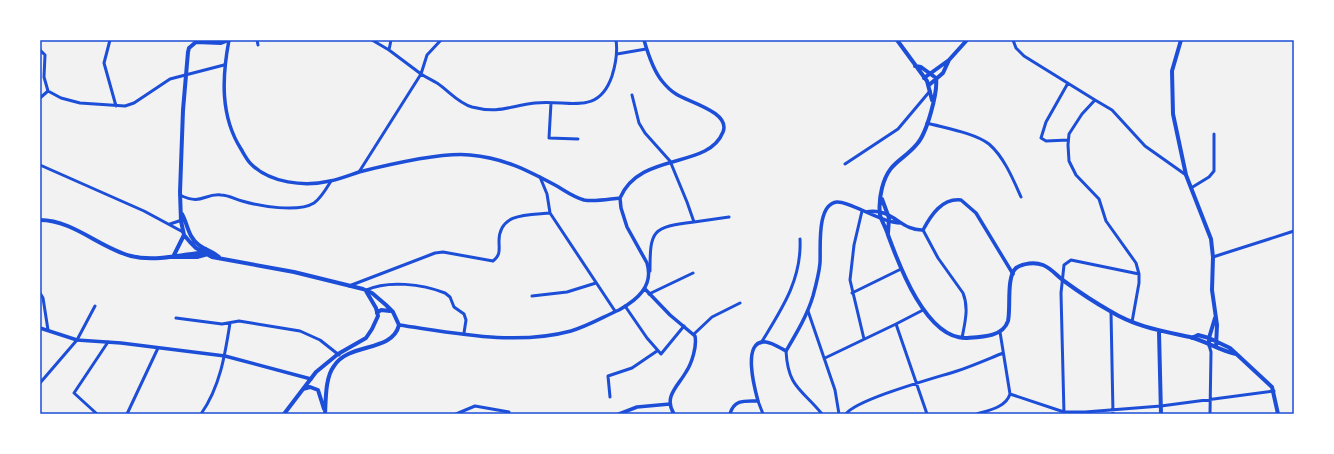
<svg xmlns="http://www.w3.org/2000/svg" width="1334" height="454" viewBox="0 0 1334 454" font-family="Lato,sans-serif">
<style>
.lines{fill:none;stroke-linecap:round;stroke-linejoin:round}
.minor{stroke:#1d4ed8;stroke-width:3}
.tertiary{stroke:#1d4ed8;stroke-width:3.5}
.secondary{stroke:#1d4ed8;stroke-width:4}
.neatline{fill:none;stroke:#1d4ed8;stroke-width:1.5}
</style>
<rect width="100%" height="100%" fill="#f2f2f2"/>
<g class="lines">
<!-- minor -->
<path class="minor" d="M110 40 104 63 116 106
M257 40 258 45
M372 40 389 50
M441 40 427 55 421 74C427 78 432 80 437 83 449 91 458 103 472 107 499 114 510 106 535 103 568 99 598 117 612 76 616 63 618 53 616 40
M1013 40 1016 48 1024 56 1095 100
M40 50 45 55 44 77 48 91
M617 54 646 49
M1068 83 1046 122 1041 138 1046 141 1068 140
M632 95 639 123 645 133 670 161 687 202 694 222C652 227 650 230 650 271
M40 98 48 91 61 98 80 103 125 106 134 103 170 79 224 65
M551 103 549 138 578 139
M927 123C945 128 975 133 989 144 1004 157 1013 179 1021 197
M845 164 898 129 930 91
M40 165 144 211 183 232
M359 172 421 74 389 50 391 40
M540 177 547 194 550 213 615 311
M1191 188 1209 177 1214 171V134
M180 195C202 206 204 193 221 195 228 195 235 199 242 201 259 206 298 213 314 203 321 198 326 189 331 181
M862 211 854 245 850 280 864 339
M694 222 729 217
M170 224 182 220
M923 230 938 258 963 293C969 308 965 322 962 338
M1213 257 1294 231
M349 286 435 253 443 252 493 261C501 255 499 249 499 241 499 212 530 215 550 213
M366 290C388 280 422 284 445 293L450 297 454 307 464 314 466 320 464 333
M40 293 43 298 48 330
M852 293 901 269
M649 294 693 273
M532 296 567 292 596 283
M625 306 647 338 661 354 684 326
M808 311 835 390 839 414
M1111 312 1113 414
M176 318 222 324 239 321 300 331 320 340 339 355
M1132 322 1139 283V274L1136 263 1106 221 1099 199 1076 175 1069 161 1068 145 1069 134 1082 114 1095 100 1112 110 1145 146 1186 175
M896 324 923 310
M694 334 712 317 740 303
M761 343C781 310 802 280 800 239
M1209 345 1211 352 1210 414
M786 351C788 388 802 389 822 414
M825 358 896 324 927 414
M40 383 77 340 95 306
M1010 394 1064 412H1085L1161 406 1274 391
M610 397 608 376 632 368 657 351
M758 401 763 414
M97 414 74 393 108 342
M127 414 158 348
M201 414C220 387 225 355 230 323
M456 414 475 406 509 412
M846 414C857 399 935 378 957 371 972 366 988 359 1003 353
M977 414C990 410 1006 407 1010 394L1000 332
M1064 414 1061 293 1064 265 1071 260 1139 274"/>
<!-- tertiary -->
<path class="tertiary" d="M229 40C222 77 220 116 241 149 244 154 247 160 251 164 270 183 304 187 330 181 340 179 350 175 359 172 387 165 442 152 470 155 503 158 525 169 555 185 564 190 573 197 584 200 595 202 609 199 620 198L621 208 627 227 647 263C654 286 637 300 619 310 603 317 588 326 571 331 516 346 455 333 399 325
M620 198C640 151 708 170 723 132 731 112 688 102 676 94 671 91 666 86 662 81 653 70 648 54 644 40
M866 212C893 207 900 231 923 230 931 215 942 198 961 200L976 213 1013 274
M645 289 670 315 695 336C697 346 692 363 686 372 678 386 663 397 674 414
M40 328 77 340 121 343 225 356 311 379
M619 414 637 407 670 404
M730 414C734 399 745 401 758 401 755 390 741 339 766 342 773 343 780 348 786 351 796 334 807 316 813 296 816 285 819 274 820 263 821 249 816 204 837 202 850 201 881 223 901 223"/>
<!-- secondary -->
<path class="secondary" d="M229 40 221 43 196 42 189 48 188 52 183 110 180 192 181 221 184 235 190 242 196 248 212 257 294 272 363 289 372 293 386 305 393 312 399 325C392 353 349 342 334 366 325 378 326 399 325 414
M897 40 927 81 932 100
M1181 40 1172 71 1173 114 1186 175 1211 239 1213 257 1212 290 1217 325 1216 347
M915 66 921 67 936 78C938 92 927 133 917 144 902 162 889 161 882 188 880 196 879 207 880 215 882 222 886 228 888 235 899 265 926 339 966 338 981 337 1003 337 1008 321 1011 308 1006 277 1016 268 1023 263 1035 262 1043 265 1051 268 1057 276 1064 281 1079 292 1094 302 1110 311 1136 327 1162 331 1190 337 1206 341 1220 351 1236 354
M924 78 949 60 967 40
M929 85 943 73 949 60
M882 199 889 218 888 233
M182 214C188 225 188 237 199 245 206 250 213 252 219 257
M40 220C73 220 100 248 131 256 154 262 177 255 200 253L206 249
M174 255 184 235
M169 257H197L208 254
M377 313 381 310 390 311
M1159 332 1161 414
M1192 338 1198 335 1209 338 1230 348 1272 387 1278 414
M1209 345V338L1215 318
M303 389 310 387 318 390 324 409
M284 414 316 372 338 354 366 338 372 329 378 316 376 308 366 291"/>
</g>
<!-- border -->
<rect width="1334" height="454" fill="none" stroke="#ffffff" stroke-width="82"/>
<rect x="41" y="41" width="1252" height="372" class="neatline"/>
</svg>
